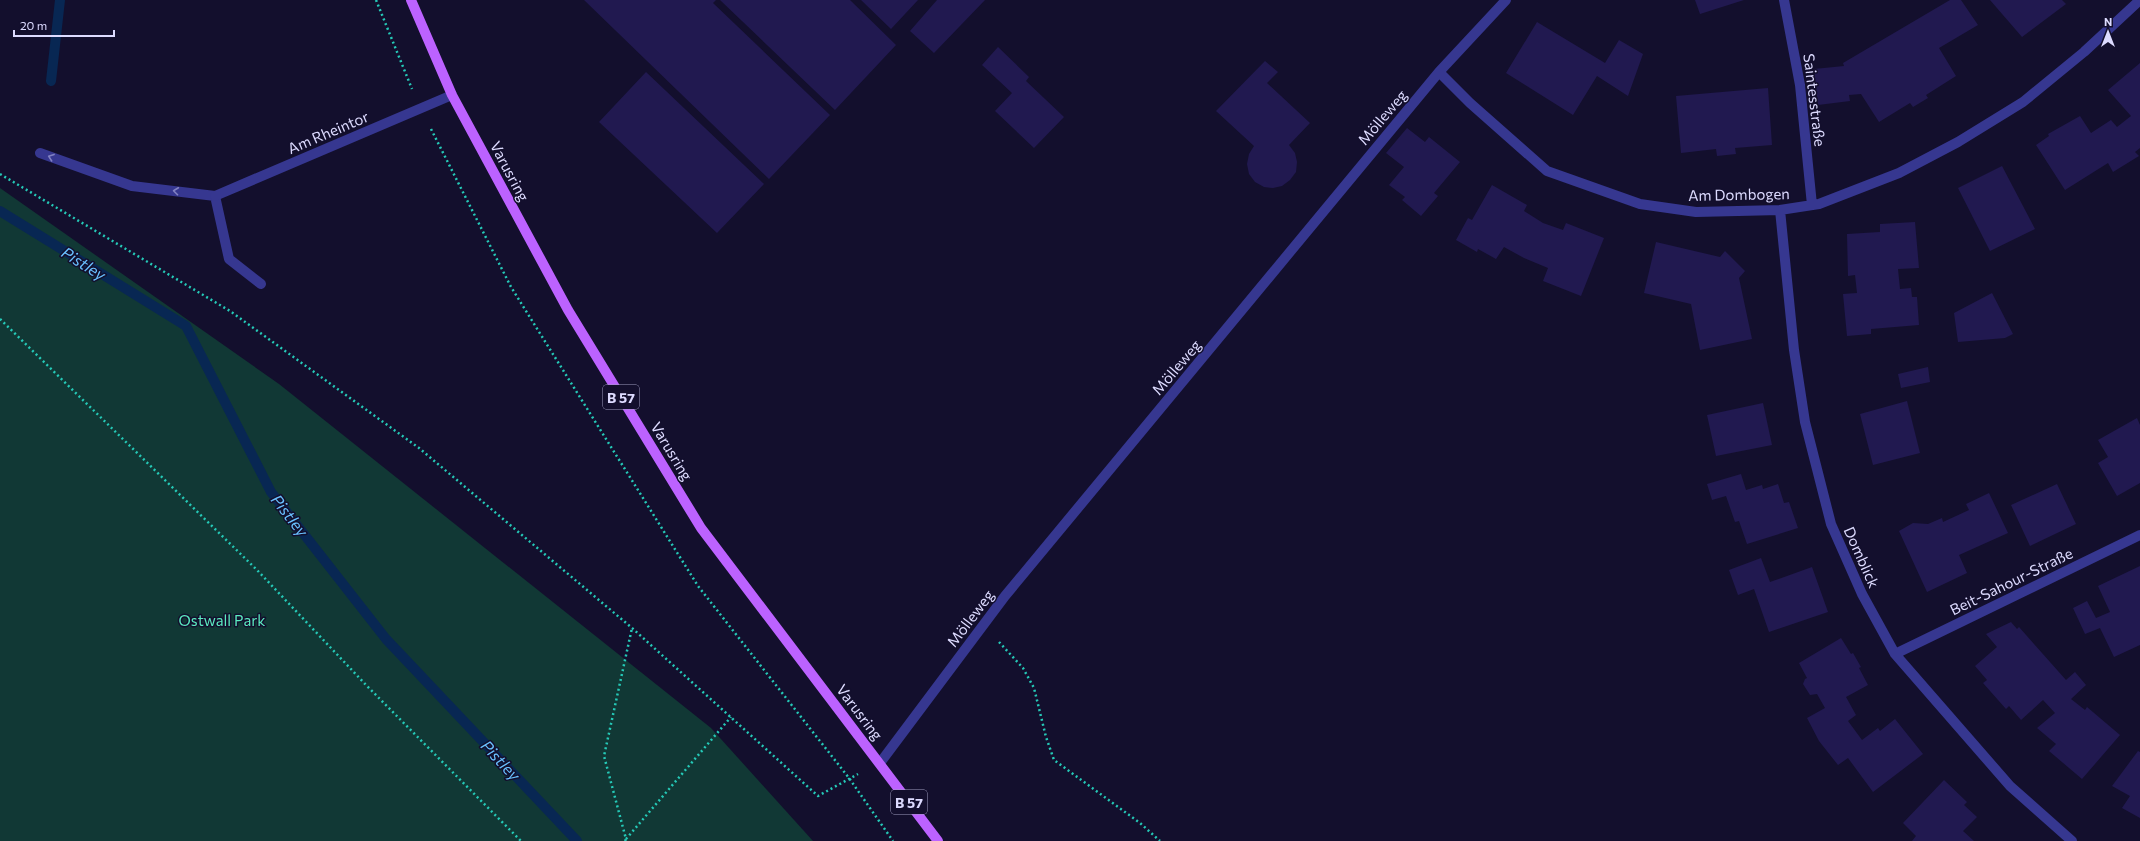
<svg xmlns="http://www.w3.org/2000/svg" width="2140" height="841" viewBox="0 0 2140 841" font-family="Commissioner,sans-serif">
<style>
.green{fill:#113835}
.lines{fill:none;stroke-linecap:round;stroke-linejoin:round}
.stream{stroke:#082753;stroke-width:10}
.building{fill:#211950}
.path{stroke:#25c9b7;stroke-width:2.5;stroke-dasharray:2 3;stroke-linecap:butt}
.service{stroke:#363790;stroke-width:10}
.minor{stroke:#363790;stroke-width:10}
.primary{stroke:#bc62ff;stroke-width:10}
.oneway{stroke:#8181c2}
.labels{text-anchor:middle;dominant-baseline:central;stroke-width:3;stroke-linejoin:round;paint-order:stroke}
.shield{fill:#130f2d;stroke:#a09ec0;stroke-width:1}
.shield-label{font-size:14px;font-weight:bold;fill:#dddbff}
.street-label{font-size:15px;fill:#dddbff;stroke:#130f2d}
.park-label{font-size:15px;fill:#5bebc0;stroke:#130f2d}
.water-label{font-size:16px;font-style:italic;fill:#69c1ff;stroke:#130f2d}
</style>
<rect width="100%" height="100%" fill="#130f2d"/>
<!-- green -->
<path class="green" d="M0 188 279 384 711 728 813 841H0Z"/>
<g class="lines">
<!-- stream -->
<path class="stream" d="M51 81 60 0
M0 211 186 326 271 492 386 639 577 841"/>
</g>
<!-- building -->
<path class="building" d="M584 0H716L713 3 830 115 769 179Z
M720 0H850L896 45 835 110Z
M861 0H918L891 29Z
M937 0H985L934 53 910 31Z
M1695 0H1744L1700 14Z
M1950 0H1961L1978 25 1939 48 1956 76 1926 95 1928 98 1913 107 1910 103 1879 122 1861 94 1849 95 1850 101 1818 105 1814 69 1844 66 1843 63Z
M1990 0H2062L2066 4 2022 37Z
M1537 22 1605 63 1619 40 1643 54 1628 96 1597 76 1573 115 1506 73Z
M998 47 1029 77 1026 81 1064 117 1034 148 995 111 1012 93 982 65Z
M1265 61 1278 72 1267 83 1310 123 1289 145 1295 153 1297 162 1296 172 1290 180 1282 186 1273 188 1264 187 1255 182 1249 174 1247 164 1249 154 1254 146 1216 111Z
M2140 63V148L2135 152 2139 156 2113 172 2108 163 2065 190 2036 145 2049 136 2048 134 2080 116 2091 133 2111 120 2117 127 2131 116 2108 90Z
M646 72 764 184 717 233 599 122Z
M1768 88 1772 145 1735 148 1736 154 1717 156 1716 149 1681 153 1676 96Z
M1407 128 1425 142 1429 137 1460 162 1434 193 1438 196 1421 216 1402 200 1405 197 1389 185 1404 167 1386 153Z
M2002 166 2035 229 1990 251 1958 188Z
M1492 185 1527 205 1524 211 1543 223 1563 230 1566 223 1604 238 1581 296 1543 281 1548 268 1524 258 1504 247 1496 259 1478 249 1477 252 1456 240 1468 218 1472 220Z
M1915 222 1919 268 1898 269 1900 289 1911 288 1912 297H1917L1919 325 1871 329V334L1847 336 1843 294 1857 293 1855 275 1848 276 1847 234 1880 232V224Z
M1656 242 1720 257 1725 251 1745 271 1739 278 1752 339 1700 350 1691 304 1644 293Z
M1992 293 2013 334 2005 338 1958 342 1954 313Z
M1928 367 1930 382 1901 388 1898 374Z
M1907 401 1920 453 1873 465 1860 414Z
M1763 403 1772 445 1716 456 1707 415Z
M2137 418 2140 425V483L2117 496 2098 463 2108 457 2098 440Z
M1741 474 1746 490 1762 485 1763 489 1778 484 1784 503 1789 502 1798 528 1747 544 1739 521 1735 522 1726 496 1712 500 1707 484Z
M2057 484 2076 524 2030 546 2011 505Z
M1989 493 2008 533 1959 555 1967 573 1927 592 1899 531 1913 523 1928 524 1942 518 1943 522 1969 510 1966 504Z
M1761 558 1770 582 1812 567 1828 612 1769 632 1754 589 1738 595 1729 570Z
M2140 566V645L2114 657 2100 628 2085 634 2073 608 2087 601 2096 618 2110 612 2098 586Z
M2011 622 2017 629 2019 627 2066 680 2075 672 2086 685 2071 699 2085 710 2087 707 2120 735 2082 779 2049 751 2056 744 2037 728 2055 713 2043 700 2021 720 2009 706 2006 709 1983 683 1987 680 1975 666 1997 647 1986 634Z
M1841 638 1851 654 1853 653 1861 667 1859 668 1868 685 1846 697 1856 715 1848 721 1862 740 1878 728 1880 731 1895 719 1923 754 1873 792 1848 758 1838 765 1819 741 1807 718 1825 708 1817 694 1810 695 1803 684 1805 679 1807 678 1799 663Z
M2138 751 2140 752V818L2122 808 2130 796 2112 786Z
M1944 780 1967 802 1964 805 1977 817 1963 831 1974 841H1912L1916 836 1903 823Z"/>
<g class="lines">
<!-- path -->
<path class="path" d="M376 0 412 89
M431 129 511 287 698 586 849 778 893 841
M0 174 230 311 419 448 632 628 818 796 858 774
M0 319 257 570 367 686 521 841
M999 642 1023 668 1034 688 1046 737 1054 760 1140 823 1160 841
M626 839 731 717
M625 841 626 839 604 756 632 628"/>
<!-- service -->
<path class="service" d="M40 153 132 186 215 196 229 259 261 284"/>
<!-- minor -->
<path class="minor" d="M1784 0 1800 85 1812 205
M1439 72 1470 103 1547 171 1640 204 1696 212 1780 210 1819 204 1899 173 1958 142 2023 102 2084 52 2140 0
M215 196 452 95
M1780 210 1794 350 1805 422 1831 524 1862 594 1895 654 2010 786 2072 841
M1895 654 2140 535
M880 763 1005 596 1439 72 1506 0"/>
<!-- primary -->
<path class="primary" d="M411 0 452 95 568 310 701 528 938 841"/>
</g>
<!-- one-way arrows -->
<defs><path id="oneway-chevron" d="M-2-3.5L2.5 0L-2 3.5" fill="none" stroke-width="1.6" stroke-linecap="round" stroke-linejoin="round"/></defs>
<g class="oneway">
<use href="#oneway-chevron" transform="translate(51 157) rotate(-160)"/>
<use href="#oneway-chevron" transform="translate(176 191) rotate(-173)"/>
</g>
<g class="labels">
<!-- shield labels -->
<g class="shield">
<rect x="603" y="385" width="36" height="24" rx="3"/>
<rect x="891" y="790" width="36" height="24" rx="3"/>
</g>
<g class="shield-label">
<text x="621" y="397">B 57</text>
<text x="909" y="802">B 57</text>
</g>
<!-- street labels -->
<g class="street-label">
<text transform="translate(1815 100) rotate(83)">Saintesstraße</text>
<text transform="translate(1382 117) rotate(-50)">Mölleweg</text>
<text transform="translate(328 132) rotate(-23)">Am Rheintor</text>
<text transform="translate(510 171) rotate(62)">Varusring</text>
<text transform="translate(1739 194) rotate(-1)">Am Dombogen</text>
<text transform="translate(1176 367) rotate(-50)">Mölleweg</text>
<text transform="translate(672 451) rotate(59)">Varusring</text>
<text transform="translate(1862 557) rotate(66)">Domblick</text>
<text transform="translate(2011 581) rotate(-26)">Beit-Sahour-Straße</text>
<text transform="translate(970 618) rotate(-53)">Mölleweg</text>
<text transform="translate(860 712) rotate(53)">Varusring</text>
</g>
<!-- park labels -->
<g class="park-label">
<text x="222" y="620">Ostwall Park</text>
</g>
<!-- water labels -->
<g class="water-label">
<text transform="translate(84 263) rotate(32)">Pistley</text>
<text transform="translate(290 515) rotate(52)">Pistley</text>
<text transform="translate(501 760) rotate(47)">Pistley</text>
</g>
</g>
<!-- north arrow -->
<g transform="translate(2108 32)" stroke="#130f2d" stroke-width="3" paint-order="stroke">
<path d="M0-3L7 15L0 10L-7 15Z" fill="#dddbff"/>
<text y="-6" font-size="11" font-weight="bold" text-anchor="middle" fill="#dddbff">N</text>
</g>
<!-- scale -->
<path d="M14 30v6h100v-6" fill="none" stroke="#dddbff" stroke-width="2"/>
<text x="20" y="30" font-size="12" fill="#dddbff" stroke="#130f2d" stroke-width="3" paint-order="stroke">20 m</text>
</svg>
